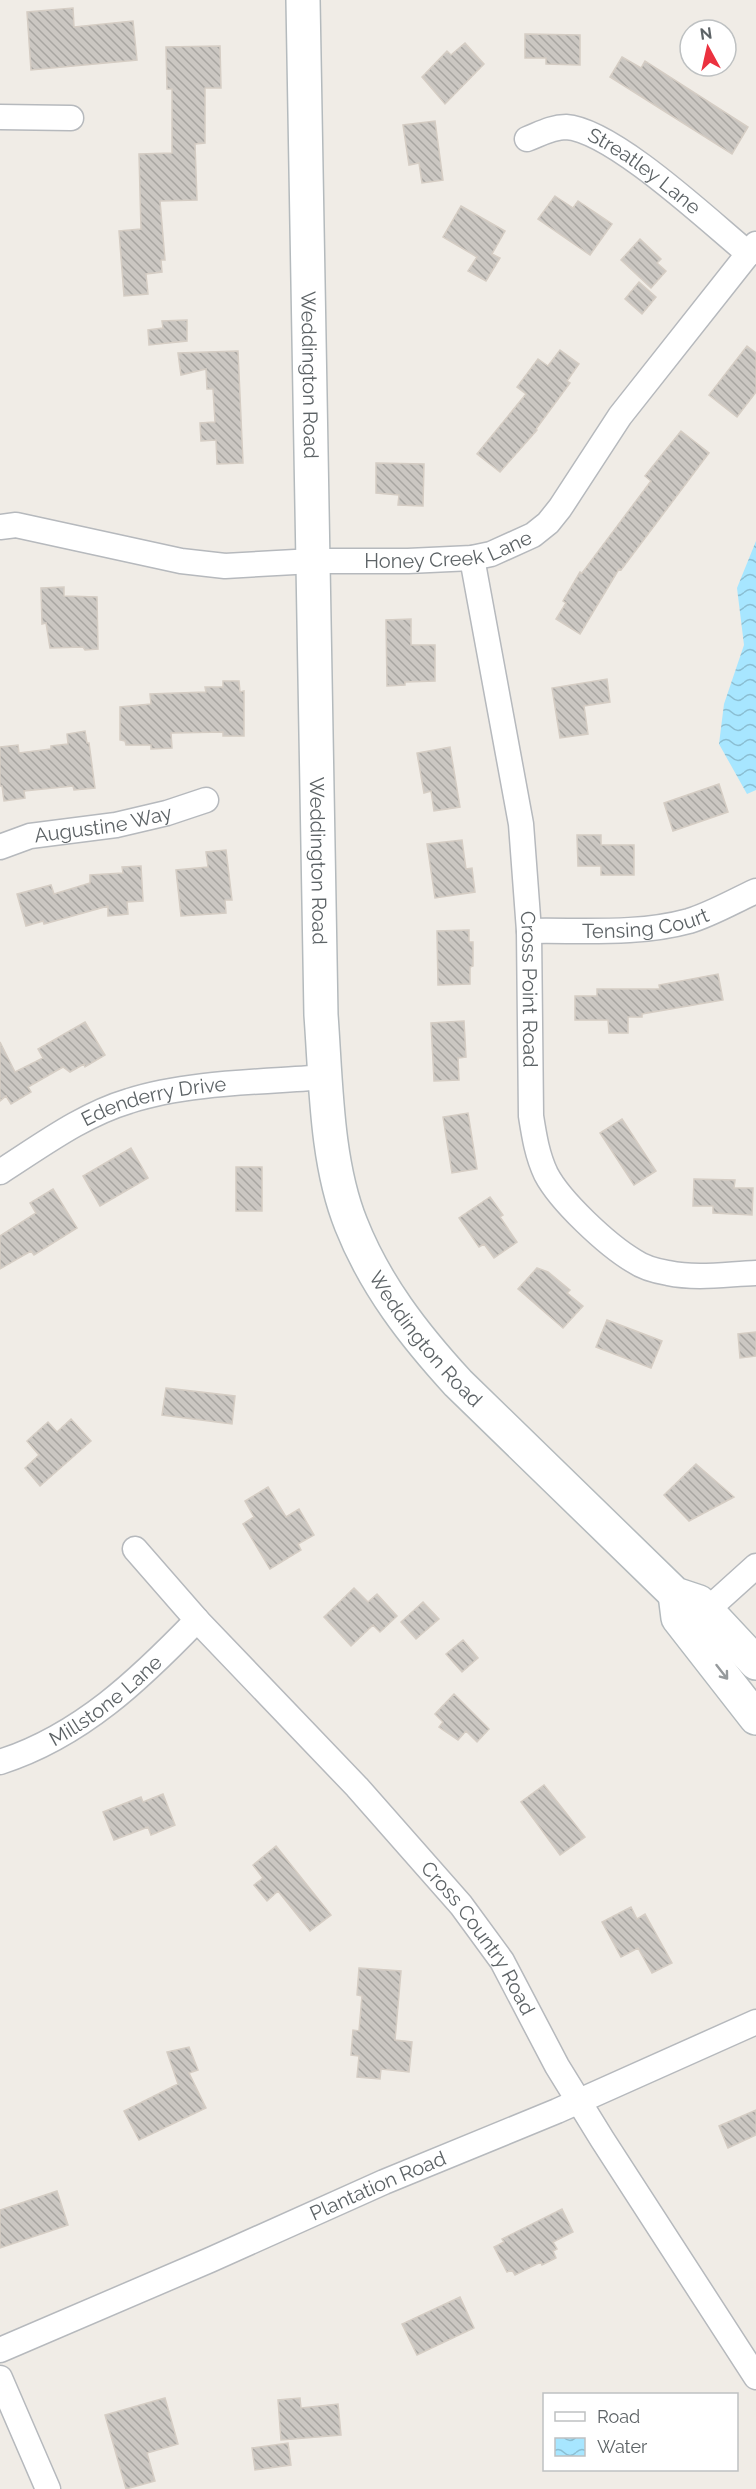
<svg xmlns="http://www.w3.org/2000/svg" width="756" height="2489" viewBox="0 0 756 2489" font-family="Raleway,sans-serif">
<style>
.water{fill:url(#water-waves)}
.building{fill:url(#building-back-hatch);stroke:#d5cdc4;stroke-width:1.5}
.lines{fill:none;stroke-linecap:round;stroke-linejoin:round}
.minor-casing{stroke:#b6b9bd;stroke-width:27}
.secondary-casing{stroke:#b4babd;stroke-width:36}
.minor{stroke:#fff;stroke-width:24}
.secondary{stroke:#fff;stroke-width:33}
.oneway{stroke:#969a9c}
.labels{text-anchor:middle;dominant-baseline:central;stroke-width:6;stroke-linejoin:round;paint-order:stroke}
.street-label{font-size:20px;fill:#5d6366;stroke:#fff}
</style>
<defs>
<pattern id="water-waves" width="16" height="10" patternUnits="userSpaceOnUse" patternTransform="scale(1.5)"><rect width="16" height="10" fill="#a7e6ff"/><path d="M0 5q4-4 8 0t8 0" fill="none" stroke="#8bbed2"/></pattern>
<pattern id="building-back-hatch" width="6" height="6" patternUnits="userSpaceOnUse" patternTransform="scale(1.5)"><rect width="6" height="6" fill="#cbc7c2"/><path d="M-1 5l2 2M0 0l6 6M5-1l2 2" fill="none" stroke="#a8a5a1"/></pattern>
</defs>
<rect width="100%" height="100%" fill="#f0ece6"/>
<!-- water -->
<path class="water" d="M756 541V790L747 794 719 744 724 704 744 645 737 588Z"/>
<!-- building -->
<path class="building" d="M73 8 74 27 133 21 137 60 31 70 27 12Z
M525 34 580 35V65L546 64V58H525Z
M465 43 484 64 445 104 422 77 447 51 451 55Z
M220 46 221 88H205V143L195 144 197 200 160 201 165 260H161L162 272 146 274 148 294 124 296 119 231 141 229 139 154 172 153V89H167L166 47Z
M622 57 641 68 645 61 748 127 732 154 610 77Z
M435 121 443 180 422 183 419 163 409 165 403 125Z
M555 196 573 208 578 201 612 224 590 255 538 219Z
M461 206 505 231 492 254 500 258 486 281 468 271 477 257 443 237Z
M640 239 661 259 657 263 666 271 651 288 621 260Z
M639 282 656 297 642 314 625 299Z
M187 320V341L149 345 148 330 163 328 162 321Z
M747 346 756 353V392L737 417 709 395Z
M560 350 579 364 567 381 570 383 536 429 537 430 500 472 477 454 526 394 517 387 538 359 548 366Z
M238 351 243 463 217 464 216 440 201 441 200 423 215 422 213 389H207L206 369 181 375 178 353Z
M681 431 709 453 621 570 619 569 580 634 556 619 566 603 563 601 580 572 582 573 651 481 645 476Z
M376 463 424 464 423 506 398 505 399 495 376 493Z
M64 587V596L97 597 98 649 85 650 83 647 50 648 46 623 42 624 41 588Z
M411 619V645H435V681L405 682V685L387 686 386 620Z
M607 679 610 702 584 706 588 734 560 738 552 688Z
M223 681H239L240 692 244 691V736H223V732L171 733 172 748 151 749V745H126L125 741 120 740V707L151 704 150 694 206 692 205 687H223Z
M85 731 87 743H89L95 788 74 790 73 786 24 791 25 798 4 801 2 786H0V747L18 745 19 753 51 749V746L68 744 67 734Z
M450 747 460 807 434 811 431 791 424 793 417 753Z
M719 784 728 812 673 831 664 803Z
M577 835H601V845H634V875H601V866H578Z
M462 840 466 869 472 868 475 892 435 898 427 844Z
M226 850 232 900H225L226 913 181 916 176 870 208 867 206 852Z
M141 866 143 901 127 902 128 914 108 916V906L44 924 43 921 26 926 17 894 51 885 54 894 90 883V875L123 873 122 867Z
M469 930V942H473V966L470 967V984L438 985 437 931Z
M718 974 723 1000 642 1014V1017H628V1033H609L608 1020H575V996H597V989H660L659 985Z
M464 1021 466 1057 458 1058 459 1080 434 1081 431 1023Z
M85 1022 105 1055 85 1067 84 1064 70 1072 63 1067 28 1087 31 1092 11 1104 6 1096 0 1101V1042L15 1072 43 1058 38 1049Z
M468 1113 477 1169 452 1173 443 1117Z
M622 1119 656 1171 634 1185 600 1133Z
M131 1148 148 1178 100 1206 83 1176Z
M236 1167H262V1211H236Z
M694 1179 735 1180 734 1188H753L752 1215 713 1213V1206H693Z
M53 1189 77 1228 34 1255 31 1251 0 1269V1236L36 1213 30 1203Z
M490 1197 503 1215 500 1217 517 1242 494 1258 484 1244 479 1247 459 1218Z
M537 1268 548 1272 570 1290 567 1293 583 1306 563 1328 518 1289Z
M607 1320 662 1341 651 1368 596 1347Z
M756 1332V1356L740 1358 738 1334Z
M166 1388 235 1396 232 1424 162 1415Z
M71 1419 91 1441 40 1486 25 1468 39 1455 27 1441 48 1422 57 1432Z
M696 1464 734 1497 689 1521 664 1495Z
M268 1487 286 1517 299 1509 314 1535 298 1544 301 1550 270 1569 243 1524 254 1517 245 1501Z
M354 1588 368 1602 377 1594 397 1616 380 1632 373 1625 351 1646 324 1617Z
M423 1602 439 1619 416 1639 401 1622Z
M463 1640 478 1658 462 1672 446 1654Z
M454 1694 489 1729 477 1742 466 1731 458 1740 439 1727 443 1722 435 1714Z
M544 1785 585 1837 560 1855 521 1802Z
M163 1794 175 1825 151 1835 148 1827 114 1840 103 1812 141 1797 143 1802Z
M276 1846 331 1915 310 1931 278 1891 267 1901 254 1885 263 1878 253 1865Z
M631 1907 637 1919 645 1914 672 1963 652 1973 638 1948 621 1957 602 1922Z
M359 1968 401 1971 395 2040 412 2042 409 2072 381 2069 380 2079 357 2077 359 2056 351 2055 353 2030 359 2031 362 1996 357 1995Z
M189 2047 198 2070 189 2073 206 2108 139 2140 124 2111 178 2084 167 2052Z
M756 2110V2135L728 2148 719 2126Z
M57 2191 68 2225 0 2248V2210Z
M562 2209 573 2232 553 2242 557 2249 553 2251 556 2258 542 2265 541 2262 515 2275 512 2270 507 2272 494 2247 504 2242 502 2239Z
M460 2297 474 2328 417 2355 402 2324Z
M165 2398 178 2444 147 2453 155 2481 126 2489 105 2415Z
M300 2398 301 2408 338 2404 341 2435 281 2440 278 2400Z
M288 2443 291 2465 255 2470 252 2448Z"/>
<g class="lines">
<defs>
<g id="minor">
<path d="M0 117 71 118"/>
<path id="s1" d="M527 139C540 134 552 127 566 127 613 130 710 222 749 254"/>
<path id="s2" d="M0 527 16 525 181 561 225 566 313 561H408L472 558 491 554 533 535 548 523 560 508 620 416 756 244"/>
<path id="s3" d="M472 558 521 824 529 931 531 1116C534 1135 537 1155 546 1174 560 1201 607 1245 634 1261 644 1268 656 1271 668 1273 697 1279 727 1274 756 1273"/>
<path id="s4" d="M0 847 30 836 116 825 167 813 206 800"/>
<path id="s5" d="M529 931C582 930 638 935 689 921 712 914 734 901 756 891"/>
<path id="s6" d="M0 1172C41 1146 82 1115 129 1101 187 1082 265 1082 326 1077"/>
<path id="s7" d="M135 1549 197 1620 357 1787 461 1905 502 1961 557 2066 602 2139 756 2377"/>
<path d="M695 1621 756 1566"/>
<path id="s8" d="M0 1762C81 1736 140 1679 197 1620"/>
<path id="s9" d="M0 2350 210 2260 384 2182 557 2111 756 2022"/>
<path d="M0 2378 48 2489"/>
</g>
<g id="secondary">
<path id="s10" d="M303 0 321 1015C326 1082 326 1162 351 1224 375 1285 414 1335 458 1383L675 1594 699 1602 756 1663"/>
<path d="M675 1594 678 1618 756 1718"/>
</g>
</defs>
<!-- minor casing -->
<use href="#minor" class="minor-casing"/>
<!-- secondary casing -->
<use href="#secondary" class="secondary-casing"/>
<!-- minor -->
<use href="#minor" class="minor"/>
<!-- secondary -->
<use href="#secondary" class="secondary"/>
</g>
<!-- one-way arrows -->
<defs><path id="oneway-shaft" d="M-6 0H5M1.5-3L5.5 0L1.5 3" fill="none" stroke-width="1.6" stroke-linecap="round" stroke-linejoin="round" transform="scale(1.5)"/></defs>
<use class="oneway" href="#oneway-shaft" transform="translate(722 1672) rotate(52)"/>
<g class="labels">
<!-- street labels -->
<g class="street-label">
<text stroke="none"><textPath href="#s1" startOffset="132">Streatley Lane</textPath></text>
<text stroke="none"><textPath href="#s10" startOffset="375">Weddington Road</textPath></text>
<text stroke="none"><textPath href="#s2" startOffset="454">Honey Creek Lane</textPath></text>
<text stroke="none"><textPath href="#s4" startOffset="106">Augustine Way</textPath></text>
<text stroke="none"><textPath href="#s10" startOffset="861">Weddington Road</textPath></text>
<text stroke="none"><textPath href="#s5" startOffset="117">Tensing Court</textPath></text>
<text stroke="none"><textPath href="#s3" startOffset="436">Cross Point Road</textPath></text>
<text stroke="none"><textPath href="#s6" startOffset="172">Edenderry Drive</textPath></text>
<text stroke="none"><textPath href="#s10" startOffset="1365">Weddington Road</textPath></text>
<text stroke="none"><textPath href="#s8" startOffset="123">Millstone Lane</textPath></text>
<text stroke="none"><textPath href="#s7" startOffset="520">Cross Country Road</textPath></text>
<text stroke="none"><textPath href="#s9" startOffset="412">Plantation Road</textPath></text>
</g>
</g>
<!-- legend -->
<rect x="543" y="2393" width="195" height="78" fill="#ffffff" stroke="#bec1c2" stroke-width="1.5"/>
<rect x="555" y="2412" width="30" height="9" fill="#ffffff" stroke="#bec1c2" stroke-width="1.5"/>
<text x="597" y="2423" font-size="18" fill="#5d6366">Road</text>
<rect x="555" y="2438" width="30" height="18" fill="url(#water-waves)" stroke="#bec1c2" stroke-width="1.5"/>
<text x="597" y="2453" font-size="18" fill="#5d6366">Water</text>
<!-- north arrow -->
<g transform="translate(708 48) rotate(352)"><circle r="28" fill="#ffffff" stroke="#bec1c2" stroke-width="1.5"/>
<path d="M0-4.5L10 22L0 15L-10 22Z" fill="#eb313f"/>
<text y="-9" font-size="16" font-weight="bold" text-anchor="middle" fill="#5d6366">N</text>
</g>
</svg>
